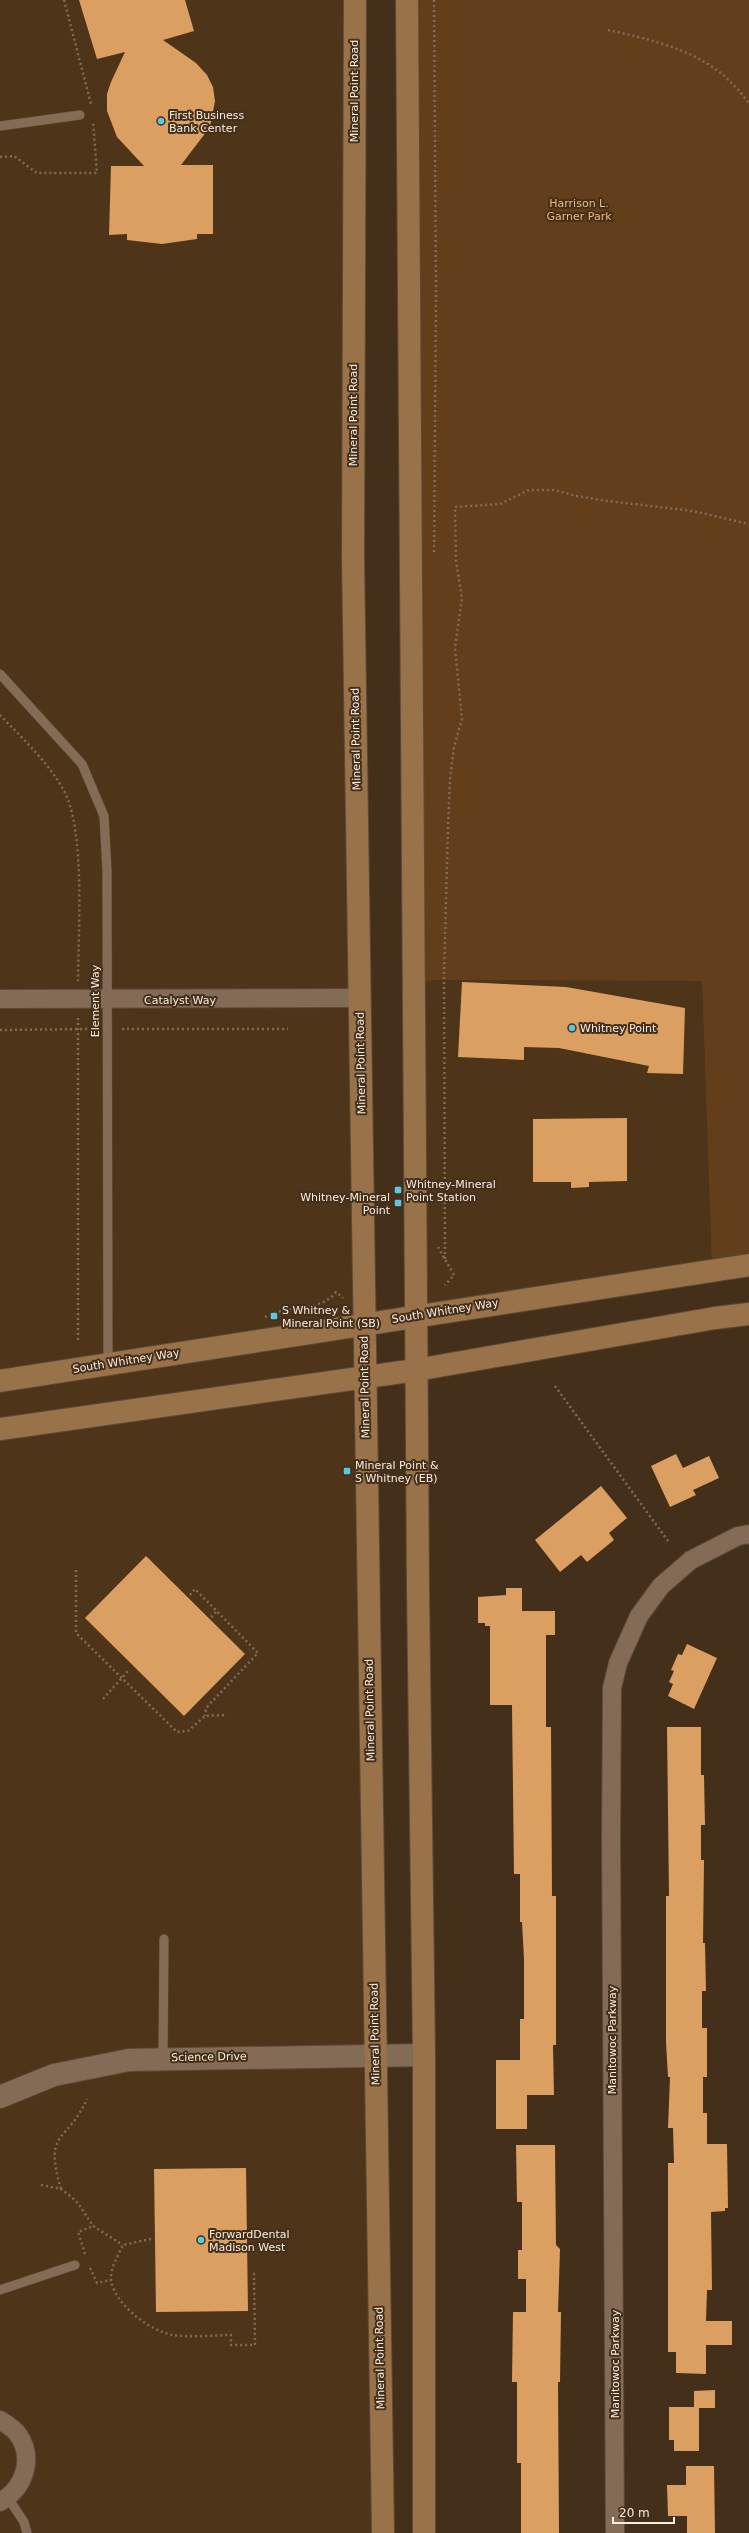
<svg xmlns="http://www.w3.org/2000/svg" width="749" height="2533" viewBox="0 0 749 2533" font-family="'DejaVu Sans',sans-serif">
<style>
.built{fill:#4e3419}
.green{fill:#623f1a}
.building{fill:#dc9f62}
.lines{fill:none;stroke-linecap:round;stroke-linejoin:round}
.service-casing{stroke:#5c4a38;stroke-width:10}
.minor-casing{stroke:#5c4a38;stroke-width:20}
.tertiary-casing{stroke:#5c4a38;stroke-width:24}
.secondary-casing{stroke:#5c4a38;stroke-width:24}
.path{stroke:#7f6c5a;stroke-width:2.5;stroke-dasharray:2 3;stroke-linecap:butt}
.service{stroke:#836b55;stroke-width:9}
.minor{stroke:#836b55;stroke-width:18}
.tertiary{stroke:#836b55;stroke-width:22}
.secondary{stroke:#9a7249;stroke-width:22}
.poi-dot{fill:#57c9e2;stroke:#442f1a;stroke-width:1.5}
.labels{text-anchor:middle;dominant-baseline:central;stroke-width:4;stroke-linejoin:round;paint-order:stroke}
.street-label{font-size:11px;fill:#faecdf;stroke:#442f1a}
.poi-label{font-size:11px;fill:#faecdf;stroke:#442f1a;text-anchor:start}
.park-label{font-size:11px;fill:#f7b878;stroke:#442f1a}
</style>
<rect width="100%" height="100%" fill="#442f1a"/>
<!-- built -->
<path class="built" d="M0 0H355L383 2533H0Z
M433 980 702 981 712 1269 415 1315 412 984Z"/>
<!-- green -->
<path class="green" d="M407 0H749V1265L712 1269 702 981 433 980 412 984Z"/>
<!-- building -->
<path class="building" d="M79 0H185L194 31 163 40 196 63 207 75 213 87 215 101 210 127 181 165H213V234H197V239L162 244 127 240V234L109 235 111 166H144L117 137 107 111V94L111 82 125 52 97 59Z
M462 982 566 987 685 1008 683 1074 647 1073 649 1066 559 1048 524 1047V1060L458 1057Z
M627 1118V1181L589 1182V1187L571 1188V1182H533V1119Z
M676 1454 683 1468 709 1456 719 1478 693 1490 696 1495 670 1507 651 1466Z
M601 1486 627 1518 609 1533 614 1540 587 1562 581 1555 560 1572 535 1540Z
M146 1556 245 1654 184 1716 85 1618Z
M506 1588H522V1611H555V1635H546V1727H551L552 1896H556V2045H553L554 2095H527V2129H496V2060H520V2019H524V1959L522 1922H520V1874H514L512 1705H490V1626H485V1623H478V1597L506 1595Z
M687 1644 717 1658 694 1709 668 1696 673 1684 669 1682 674 1671 671 1670 678 1654 682 1655Z
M667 1727H701V1775H704L705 1825H701V1860H704L703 1943H705L706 1991H702V2028H707V2077H703V2113H707V2144H727L728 2208H725V2211L711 2212 712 2290H707L706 2321H732V2345H706V2374L676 2373V2352H668V2163H674L673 2128H668L670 2077H668L666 2042V1896H669Z
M516 2145H555L556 2245 560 2249 558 2312H561L560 2382H558L559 2533H521V2463H517V2382H512L513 2312H526V2279H518V2250H522V2202H517Z
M246 2168 248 2311 156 2312 154 2169Z
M715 2390V2408H699V2451H674V2440H669V2407H694V2391Z
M686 2466H714L715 2533H687V2516H668L667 2485H686Z"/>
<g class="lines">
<defs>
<path id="service" d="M0 126 80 115
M0 674 82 764 104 816 107 871 108 1364
M163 2058 164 1939
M0 2290 75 2265
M8 2498 24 2522 27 2533"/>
<path id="minor" d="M0 999 360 998
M0 2420C6 2424 13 2428 17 2433 35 2457 25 2488 0 2502
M615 2533 611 1838 612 1688 618 1663 639 1616 661 1586 691 1560 738 1536 749 1534"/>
<path id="tertiary" d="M0 2097 54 2075 129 2060 424 2055"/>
<path id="secondary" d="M355 0 353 558 383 2533
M407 0 418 1587 424 2055V2533
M0 1381 749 1265
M0 1429 416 1370 715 1318 749 1314"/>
</defs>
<!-- service casing -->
<use href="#service" class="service-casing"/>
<!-- minor casing -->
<use href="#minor" class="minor-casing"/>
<!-- tertiary casing -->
<use href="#tertiary" class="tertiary-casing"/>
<!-- secondary casing -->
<use href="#secondary" class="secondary-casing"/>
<!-- path -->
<path class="path" d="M64 0 91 104
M434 0 436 293 434 554
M608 30C662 42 716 54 749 104
M0 157 14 156 37 173H97L93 121
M0 715C22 738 47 761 63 789 86 829 78 932 78 981
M78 1018V1342
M122 1029H288
M0 1030 93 1029
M438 1247 454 1275 445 1285
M445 1259 444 973 448 829 450 779 454 747 462 719 455 648 462 598 456 561 455 507 500 504 529 490H555L576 496 608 501 693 511 749 524
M265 1317C287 1304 320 1313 336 1292L343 1298
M555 1386 668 1541
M76 1570V1633L177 1732 188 1731 205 1716 227 1715
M190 1595 195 1589 258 1653 206 1708 205 1716
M211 1617 217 1611
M103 1699 129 1670
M41 2185 61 2189 69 2195 78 2203 93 2226 123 2245
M61 2189C43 2129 67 2144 87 2099
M151 2239 123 2245C118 2255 110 2269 111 2280 115 2305 150 2331 173 2335 191 2338 213 2335 231 2335V2345H255L254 2274H250
M85 2254 78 2232 93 2226
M90 2268 97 2283 111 2280"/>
<!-- service -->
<use href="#service" class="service"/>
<!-- minor -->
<use href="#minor" class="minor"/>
<!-- tertiary -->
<use href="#tertiary" class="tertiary"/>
<!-- secondary -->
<use href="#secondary" class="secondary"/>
</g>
<!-- markers -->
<g class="poi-dot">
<circle cx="161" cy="121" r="4"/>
<circle cx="572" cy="1028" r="4"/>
<rect x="394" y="1186" width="8" height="8" rx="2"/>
<rect x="394" y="1199" width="8" height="8" rx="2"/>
<rect x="270" y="1312" width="8" height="8" rx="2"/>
<rect x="343" y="1467" width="8" height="8" rx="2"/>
<circle cx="201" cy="2240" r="4"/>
</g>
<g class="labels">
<!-- street labels -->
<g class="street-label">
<text transform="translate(354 91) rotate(-90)">Mineral Point Road</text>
<text transform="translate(353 415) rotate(-90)">Mineral Point Road</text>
<text transform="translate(356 739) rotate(-91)">Mineral Point Road</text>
<text x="180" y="1000">Catalyst Way</text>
<text transform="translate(95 1001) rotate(-90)">Element Way</text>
<text transform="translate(361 1063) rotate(-91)">Mineral Point Road</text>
<text transform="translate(445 1311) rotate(-9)">South Whitney Way</text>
<text transform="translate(126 1361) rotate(-9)">South Whitney Way</text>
<text transform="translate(365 1387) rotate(-91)">Mineral Point Road</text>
<text transform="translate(370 1710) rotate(-91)">Mineral Point Road</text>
<text transform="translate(375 2034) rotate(-91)">Mineral Point Road</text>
<text transform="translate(612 2040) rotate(-90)">Manitowoc Parkway</text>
<text transform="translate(209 2057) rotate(-1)">Science Drive</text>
<text transform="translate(380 2358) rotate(-91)">Mineral Point Road</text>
<text transform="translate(615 2364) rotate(-90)">Manitowoc Parkway</text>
</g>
<!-- poi labels -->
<g class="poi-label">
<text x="169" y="115">First Business<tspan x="169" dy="13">Bank Center</tspan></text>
<text x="580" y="1028">Whitney Point</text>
<text x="406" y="1184">Whitney-Mineral<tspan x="406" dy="13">Point Station</tspan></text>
<text x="390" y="1197" text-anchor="end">Whitney-Mineral<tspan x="390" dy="13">Point</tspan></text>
<text x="282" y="1310">S Whitney &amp;<tspan x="282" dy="13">Mineral Point (SB)</tspan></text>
<text x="355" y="1465">Mineral Point &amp;<tspan x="355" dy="13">S Whitney (EB)</tspan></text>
<text x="209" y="2234">ForwardDental<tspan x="209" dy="13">Madison West</tspan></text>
</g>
<!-- park labels -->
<g class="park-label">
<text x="579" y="203">Harrison L.<tspan x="579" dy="13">Garner Park</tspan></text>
</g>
</g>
<!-- scale -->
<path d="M613 2517v6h61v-6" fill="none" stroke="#faecdf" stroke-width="2"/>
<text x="619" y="2517" font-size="12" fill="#faecdf" stroke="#442f1a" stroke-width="3" paint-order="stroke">20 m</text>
</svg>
